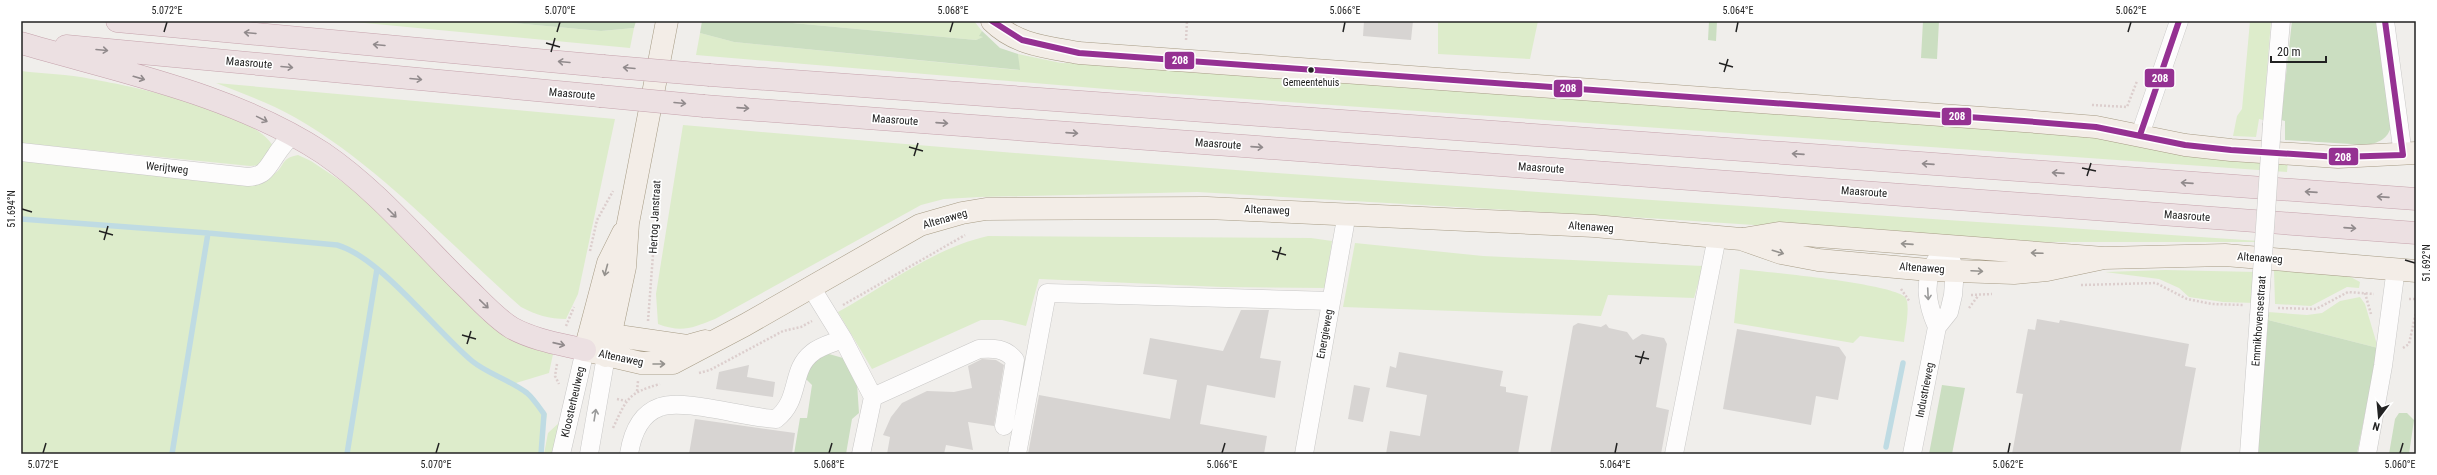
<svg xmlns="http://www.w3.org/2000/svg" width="2437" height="475" viewBox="0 0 2437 475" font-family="'Roboto Condensed',sans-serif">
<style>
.grass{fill:#ddeccb}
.forest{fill:#cbdec1}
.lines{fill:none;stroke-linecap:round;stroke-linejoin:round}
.stream{stroke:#bfdbe3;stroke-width:5.5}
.building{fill:#d7d4d2}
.minor-casing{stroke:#c9c8c7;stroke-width:19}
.major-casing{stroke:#a79c86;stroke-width:23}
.highway-casing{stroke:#c5a2ac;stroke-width:23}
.path{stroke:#dccecd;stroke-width:2.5;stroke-dasharray:2 2;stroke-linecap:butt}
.minor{stroke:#fdfcfc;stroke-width:18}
.major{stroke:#f3ede7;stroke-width:22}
.highway{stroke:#ece0e2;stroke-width:22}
.minor-bridge-casing{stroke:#c9c8c7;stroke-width:19;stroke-linecap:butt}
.highway-bridge-casing{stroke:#c5a2ac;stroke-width:23;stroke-linecap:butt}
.minor-bridge{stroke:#fdfcfc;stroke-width:18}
.highway-bridge{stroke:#ece0e2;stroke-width:22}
.bus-1-casing{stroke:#fff;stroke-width:9}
.bus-1{stroke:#953192;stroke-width:6}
.oneway{stroke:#918a8c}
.oneway2{stroke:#95928e}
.oneway3{stroke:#9a9a9a}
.ticks{fill:none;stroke:#222;stroke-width:1.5}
.bus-dot{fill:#222;stroke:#fff;stroke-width:1.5}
.labels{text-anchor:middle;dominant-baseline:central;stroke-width:3.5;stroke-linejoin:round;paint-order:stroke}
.bus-label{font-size:10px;fill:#222;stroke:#fff}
.street-label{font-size:11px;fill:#222;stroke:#fff}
.line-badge{stroke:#fff;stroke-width:1.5}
.badge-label{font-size:11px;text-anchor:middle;font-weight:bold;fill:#fff}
.neatline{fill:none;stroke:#222;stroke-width:1.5}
.ticks-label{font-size:10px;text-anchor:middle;fill:#222}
</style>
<rect width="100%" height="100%" fill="#f0eeeb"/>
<!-- grass -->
<path class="grass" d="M344 21H493L601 31 634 28 630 48Z
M771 21H974L982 31 980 36 984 37 976 40Z
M1438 21H1538L1530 59 1438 54Z
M2250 21H2271L2263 120 2259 119 2256 137 2233 136 2237 116 2242 109Z
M700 33 734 42 1019 70 1018 54 1061 63 1112 64 2082 134 2288 161 2287 172 1118 90 696 55Z
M21 71C44 74 68 74 91 79 131 86 253 111 273 146L263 165 250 166 21 143Z
M216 83 615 119 578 294 566 319C549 319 536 315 521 307 448 243 381 167 296 118 271 103 243 94 216 83Z
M683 125C1208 172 1733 205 2259 241L2257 242H2004L1664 219 1197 192 980 197 944 199 921 205 715 319C692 328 682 333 658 324L656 294Z
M298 155 311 161 356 191 482 319 520 344 553 354 549 373 516 383 547 414 540 454H21V157L262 178C265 177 270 176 274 174 285 167 280 158 298 155Z
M988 236 1311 238 1332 241 1325 288 1222 287 1039 279 1026 326 1002 320H981L872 369 838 312C887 285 934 248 988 236Z
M1355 243 1483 256 1703 266 1694 298 1608 295 1601 316 1343 307Z
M1740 269C1766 272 1890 283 1905 297 1911 303 1905 332 1904 342L1860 336 1853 343 1734 323Z
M2165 270 2257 272 2255 303 2223 302 2189 297 2179 288 2159 279 2105 272Z
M2274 270 2343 273 2360 282 2359 288 2347 287 2311 306 2275 304Z
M2360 297 2365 304 2378 348 2268 320V312L2307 315 2322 313 2340 301Z
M562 420 555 454H544L548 433Z"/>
<!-- forest -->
<path class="forest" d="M493 21H636L634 28 601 31Z
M702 21H771L976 40 983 37 979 36 982 31 1000 48 1018 54 1020 70 734 42 700 33Z
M1709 21H1717L1716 41 1708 40Z
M1923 21H1939L1937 59 1921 58Z
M2292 21H2378L2392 123C2389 138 2381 142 2367 145L2285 140V121L2281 120Z
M2268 320 2378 348 2357 454H2258Z
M829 354 843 358 857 384 859 413 852 419 846 454H794L800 418H807L812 385 803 376 820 356Z
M1942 385 1965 388 1952 454H1929Z
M2399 413H2407L2414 420 2409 454H2389L2395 419Z"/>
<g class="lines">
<!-- stream -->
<path class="stream" d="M21 219 208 233 337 245C380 257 435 330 472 361 488 374 510 380 527 393 533 398 539 407 544 414L541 454
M1886 447 1903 363
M172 454 208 233
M347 454 377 269"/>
</g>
<!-- building -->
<path class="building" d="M1364 21H1413L1411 40 1363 36Z
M1241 310H1269L1260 358 1281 361 1275 398 1207 385 1200 424 1267 436 1264 454H1028L1039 395 1170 419 1177 380 1143 374 1150 338 1223 351Z
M2037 319 2059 323 2060 320 2189 344 2185 366 2196 368 2180 454H2012L2023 394 2016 393 2028 329 2035 330Z
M1578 323 1601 327 1606 324 1609 328 1627 332 1633 340 1642 334 1664 338 1667 344 1656 407 1669 410 1661 454H1550L1573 326Z
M1737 329 1839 347 1846 357 1838 400 1816 396 1811 425 1723 409Z
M1399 352 1503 371 1500 386 1506 387V392L1528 396 1518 454H1386L1390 431 1420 436 1427 395 1386 387 1390 366 1396 368Z
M982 359 996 360 1004 365 994 426 968 422 973 450 946 445 944 454H887L890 437 883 435 891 417 902 403 927 391 954 392 972 388 968 366Z
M749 365 747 377 775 382 773 397 716 389 719 372Z
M1354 385 1370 388 1363 422 1348 419Z
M695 419 795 433 792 454H689Z"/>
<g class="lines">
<defs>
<path id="minor" d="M2385 21 2403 155
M2272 124 2281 21
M2140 135 2179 21
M21 152 248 177C265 176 267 168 276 155 281 147 287 141 292 134
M811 287 843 339 873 397 861 454
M1937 327C1927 304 1922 280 1937 259
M873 397 979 349C994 348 1005 348 1015 360L1004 426
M561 454 585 350
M589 454 606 356
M629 454C632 435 640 414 660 407 683 398 747 418 776 419 801 400 790 370 812 353 820 346 833 343 843 339
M1017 454 1047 293 1331 301
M1304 454 1347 213
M1674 454 1717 237
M1912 454 1937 327 1949 312 1953 295 1955 270 1946 247
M2249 454 2259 316
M2367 454 2383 366 2396 268"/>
<path id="major" d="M992 21C1016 45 1047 47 1079 53L2024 121 2096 127 2185 145 2231 150 2338 157 2416 153
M1743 239 1779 233 2104 258 2225 255 2416 271
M599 342 611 335 687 346 705 341
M585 350 641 363H673L745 325 920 225 962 213 986 209 1207 208 1594 226 1741 239 1781 253 1818 260 1929 270 2014 273 2047 270 2104 258
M585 350 608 263 623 233
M606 356 625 267 628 223 667 21"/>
<path id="highway" d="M117 21 603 66
M21 43C124 73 233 94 323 153 376 189 418 240 463 284 479 299 494 317 512 328 534 340 560 344 585 350
M66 46 600 96
M710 75 2416 199
M704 106 2416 233"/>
</defs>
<!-- minor casing -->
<use href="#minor" class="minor-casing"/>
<!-- major casing -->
<use href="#major" class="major-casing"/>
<!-- highway casing -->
<use href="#highway" class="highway-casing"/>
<!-- path -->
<path class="path" d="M1186 40 1187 21
M2092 105 2127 107 2137 81
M590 251 597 220 613 191
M2081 285 2156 283 2187 299 2212 304 2243 305
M1901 289 1910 302
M2365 293 2371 314
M1971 295 1992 294
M2409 299H2416
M843 305 965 235
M1969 308 1978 296
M2278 308 2316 309 2348 292 2374 294
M648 321 655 228V198
M566 326 574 307
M2403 348 2409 344 2416 312
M557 364 555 376 559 384
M699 373 710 370 783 331 801 327 812 321
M637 391 638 381
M617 399 626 401
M613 428C627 398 628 393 660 384"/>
<!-- minor -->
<use href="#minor" class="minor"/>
<!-- major -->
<use href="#major" class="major"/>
<!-- highway -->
<use href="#highway" class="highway"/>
<defs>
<path id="minor-bridge" d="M2259 316 2272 124"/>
<path id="highway-bridge" d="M603 66 710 75
M600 96 704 106"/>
</defs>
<!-- minor-bridge casing -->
<use href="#minor-bridge" class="minor-bridge-casing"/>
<!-- highway-bridge casing -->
<use href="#highway-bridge" class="highway-bridge-casing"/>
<!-- minor-bridge -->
<use href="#minor-bridge" class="minor-bridge"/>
<!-- highway-bridge -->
<use href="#highway-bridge" class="highway-bridge"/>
<defs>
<path id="bus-1" d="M992 21 1022 40 1079 53 2024 121 2096 127 2185 145 2231 150 2338 157 2403 155 2385 21
M2140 135 2179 21"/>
</defs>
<!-- bus-1 casing -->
<use href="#bus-1" class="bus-1-casing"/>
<!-- bus-1 -->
<use href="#bus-1" class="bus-1"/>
</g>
<!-- one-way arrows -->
<defs><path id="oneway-shaft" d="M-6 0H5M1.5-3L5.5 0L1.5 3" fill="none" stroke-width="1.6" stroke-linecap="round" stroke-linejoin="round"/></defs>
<g class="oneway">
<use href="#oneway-shaft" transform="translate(250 33) rotate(-175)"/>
<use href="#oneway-shaft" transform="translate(379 45) rotate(-175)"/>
<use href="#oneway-shaft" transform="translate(102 50) rotate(5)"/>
<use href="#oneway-shaft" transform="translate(564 62) rotate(-175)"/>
<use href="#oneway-shaft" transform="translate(287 67) rotate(5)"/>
<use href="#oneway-shaft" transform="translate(629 68) rotate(-175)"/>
<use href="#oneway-shaft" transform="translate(139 78) rotate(16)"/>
<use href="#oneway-shaft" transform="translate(416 79) rotate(5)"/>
<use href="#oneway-shaft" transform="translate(680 103) rotate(5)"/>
<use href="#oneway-shaft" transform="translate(743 108) rotate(4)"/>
<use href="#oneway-shaft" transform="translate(262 119) rotate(26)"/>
<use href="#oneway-shaft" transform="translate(942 123) rotate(4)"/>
<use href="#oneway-shaft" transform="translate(1072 133) rotate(4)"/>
<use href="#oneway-shaft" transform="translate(1257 147) rotate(4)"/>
<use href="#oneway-shaft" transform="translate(1798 154) rotate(-176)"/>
<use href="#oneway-shaft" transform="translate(1928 164) rotate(-176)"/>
<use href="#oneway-shaft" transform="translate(2058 173) rotate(-176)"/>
<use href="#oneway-shaft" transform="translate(2187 183) rotate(-176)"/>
<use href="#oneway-shaft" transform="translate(2311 192) rotate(-176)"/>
<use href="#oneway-shaft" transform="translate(2383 197) rotate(-176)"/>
<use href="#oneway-shaft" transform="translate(392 213) rotate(45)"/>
<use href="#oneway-shaft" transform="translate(2350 228) rotate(4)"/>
<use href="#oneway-shaft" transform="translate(484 304) rotate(44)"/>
<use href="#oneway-shaft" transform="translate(559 344) rotate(13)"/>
</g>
<g class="oneway2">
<use href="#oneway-shaft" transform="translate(1907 244) rotate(-176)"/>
<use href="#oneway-shaft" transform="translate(1778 252) rotate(17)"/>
<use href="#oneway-shaft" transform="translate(2037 253) rotate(-178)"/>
<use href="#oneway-shaft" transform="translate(606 270) rotate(105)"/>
<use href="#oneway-shaft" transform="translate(1977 271) rotate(3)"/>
<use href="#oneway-shaft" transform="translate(659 364)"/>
</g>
<g class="oneway3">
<use href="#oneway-shaft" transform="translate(1928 294) rotate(87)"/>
<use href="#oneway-shaft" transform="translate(595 415) rotate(-81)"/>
</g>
<!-- ticks -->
<path class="ticks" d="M164 32 167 22M557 32 560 22M950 32 953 22M1343 32 1345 22M1736 32 1738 22M2128 32 2131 22M546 43 560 47M551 52 555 38M1719 63 1733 67M1724 72 1728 59M909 147 923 151M914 156 918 143M2082 168 2096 171M2087 176 2091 163M22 209 32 212M99 231 113 235M104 240 108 226M1272 251 1286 255M1277 260 1281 247M2405 260 2415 263M462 335 476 339M467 344 471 331M1635 356 1649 359M1640 364 1644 351M43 453 46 443M436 453 439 443M829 453 832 443M1222 453 1225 443M1615 453 1617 443M2008 453 2010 443M2400 453 2403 443"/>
<!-- markers -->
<circle class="bus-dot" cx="1311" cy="70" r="3.5"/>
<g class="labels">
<!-- bus labels -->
<g class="bus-label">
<text x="1311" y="82">Gemeentehuis</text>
</g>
<!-- street labels -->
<g class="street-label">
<text transform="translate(249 63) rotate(5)">Maasroute</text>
<text transform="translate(572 94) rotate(5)">Maasroute</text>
<text transform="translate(895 120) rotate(4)">Maasroute</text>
<text transform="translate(1218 144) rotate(4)">Maasroute</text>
<text transform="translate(167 168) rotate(6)">Werijtweg</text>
<text transform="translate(1541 168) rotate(4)">Maasroute</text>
<text transform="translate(1864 192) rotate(4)">Maasroute</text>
<text transform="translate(1267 210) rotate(2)">Altenaweg</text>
<text transform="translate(2187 216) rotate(4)">Maasroute</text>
<text transform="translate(655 217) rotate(-87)">Hertog Janstraat</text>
<text transform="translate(945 219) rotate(-16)">Altenaweg</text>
<text transform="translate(1591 227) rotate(4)">Altenaweg</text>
<text transform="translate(2260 258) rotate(4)">Altenaweg</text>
<text transform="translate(1922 268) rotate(4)">Altenaweg</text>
<text transform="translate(2259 321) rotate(-86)">Emmikhovensestraat</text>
<text transform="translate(1325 334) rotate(-80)">Energieweg</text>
<text transform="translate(621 358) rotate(12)">Altenaweg</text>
<text transform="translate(1925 390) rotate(-79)">Industrieweg</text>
<text transform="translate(573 402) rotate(-77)">Kloosterheulweg</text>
</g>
</g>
<g class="line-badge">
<rect x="1164" y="51" width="31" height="19" rx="4" fill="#953192"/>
<rect x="2144" y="68" width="31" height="20" rx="4" fill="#953192"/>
<rect x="1553" y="79" width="30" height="19" rx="4" fill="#953192"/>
<rect x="1941" y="107" width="31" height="19" rx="4" fill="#953192"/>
<rect x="2328" y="147" width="31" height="19" rx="4" fill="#953192"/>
</g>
<g class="badge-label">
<text x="1180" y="64">208</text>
<text x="2160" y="82">208</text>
<text x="1568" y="92">208</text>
<text x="1957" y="120">208</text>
<text x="2343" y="161">208</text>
</g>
<!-- border -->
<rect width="2437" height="475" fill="none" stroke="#ffffff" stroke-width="44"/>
<!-- north arrow -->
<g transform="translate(2379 417) rotate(196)" stroke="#ffffff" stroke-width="3" paint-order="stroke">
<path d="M0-3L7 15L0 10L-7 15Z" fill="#222222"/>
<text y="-6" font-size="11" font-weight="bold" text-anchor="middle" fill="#222222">N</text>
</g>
<!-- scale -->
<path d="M2271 56v6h55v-6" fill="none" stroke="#222222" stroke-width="2"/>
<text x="2277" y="56" font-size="12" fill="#222222" stroke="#ffffff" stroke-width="3" paint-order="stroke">20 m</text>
<rect x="22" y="22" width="2393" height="431" class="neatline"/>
<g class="ticks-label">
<text x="167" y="14">5.072°E</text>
<text x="560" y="14">5.070°E</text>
<text x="953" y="14">5.068°E</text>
<text x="1345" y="14">5.066°E</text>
<text x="1738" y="14">5.064°E</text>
<text x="2131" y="14">5.062°E</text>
<text transform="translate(11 209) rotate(-90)" y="4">51.694°N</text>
<text transform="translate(2426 263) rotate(-90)" y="4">51.692°N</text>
<text x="43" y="468">5.072°E</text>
<text x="436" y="468">5.070°E</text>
<text x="829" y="468">5.068°E</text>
<text x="1222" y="468">5.066°E</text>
<text x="1615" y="468">5.064°E</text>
<text x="2008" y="468">5.062°E</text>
<text x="2400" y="468">5.060°E</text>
</g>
</svg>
